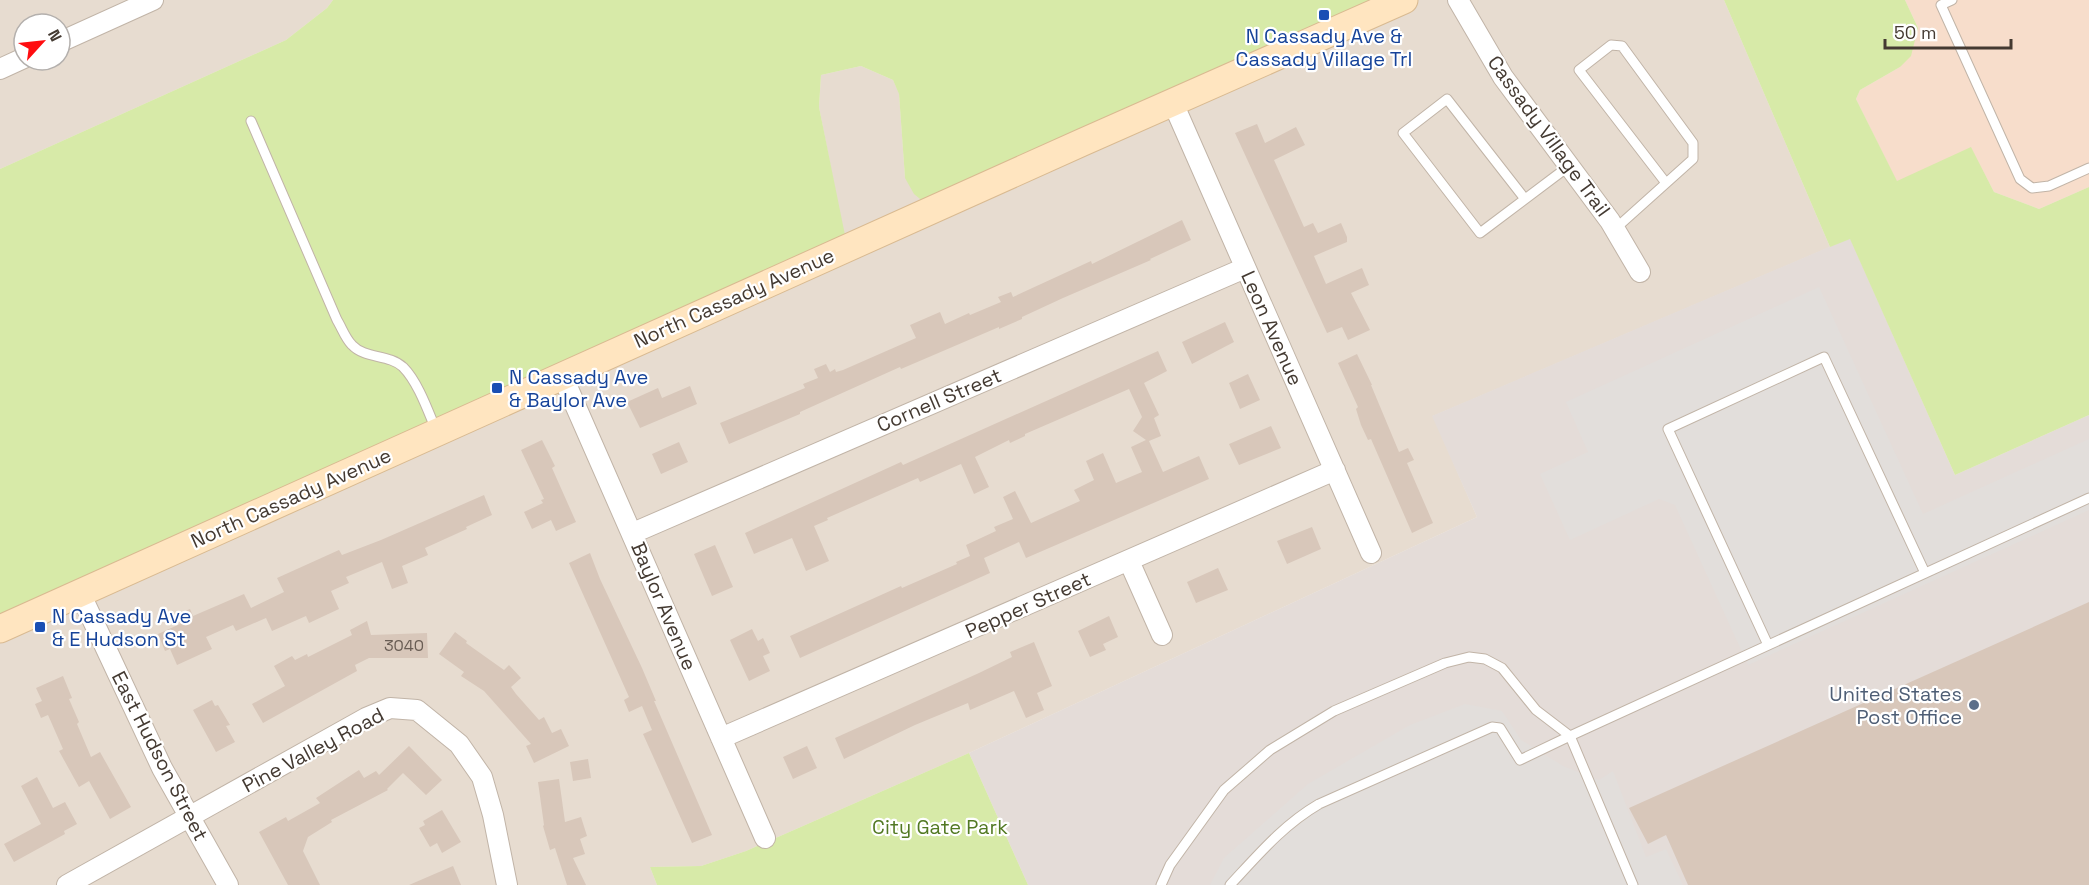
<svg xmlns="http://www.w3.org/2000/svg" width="2089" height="885" viewBox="0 0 2089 885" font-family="'Space Grotesk',sans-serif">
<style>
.residential{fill:#e7dcd0;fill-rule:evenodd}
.commercial{fill:#f7ddcb}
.industrial{fill:#e4dcd8}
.green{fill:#d7eaa8}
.parking{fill:#e2dedb}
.building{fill:#d8c7ba}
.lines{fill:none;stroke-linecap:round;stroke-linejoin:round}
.service-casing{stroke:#c1b4a7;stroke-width:11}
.minor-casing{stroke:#c1b4a7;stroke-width:22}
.secondary-casing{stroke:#d9ba91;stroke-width:29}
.service{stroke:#fff;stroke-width:9}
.minor{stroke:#fff;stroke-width:20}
.secondary{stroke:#ffe5c0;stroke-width:27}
.transit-dot{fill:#1a4fb4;stroke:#fff;stroke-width:2}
.service-dot{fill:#5c6f8a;stroke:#fff;stroke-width:2}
.labels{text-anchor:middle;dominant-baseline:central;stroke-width:4.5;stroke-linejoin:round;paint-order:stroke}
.number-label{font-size:16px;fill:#695d54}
.transit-label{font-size:20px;fill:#164399;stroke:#fff;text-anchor:start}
.street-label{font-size:20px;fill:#443a32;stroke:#fff}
.service-label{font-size:20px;fill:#4e5e75;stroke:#fff;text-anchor:end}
.park-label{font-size:20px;fill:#527923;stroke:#fff}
</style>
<rect width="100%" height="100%" fill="#f2ebe2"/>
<!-- residential -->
<path class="residential" d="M0 0H333L327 8 286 40 0 169ZM24 24H60V60H24Z
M1376 0H1724L1830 247 1433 416 1477 517 969 753 746 851 701 866 650 867 657 885H0V618L845 240 819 107 821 75 861 66 893 80 899 93 905 178Z"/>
<!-- commercial -->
<path class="commercial" d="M1905 0H2089V187L2039 209 1994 192 1971 148 1897 182 1856 99 1860 90 1900 67 1918 28Z"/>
<!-- industrial -->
<path class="industrial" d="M1850 238 1955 475 2089 415V885H1028L969 753 1477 517 1432 416Z"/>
<!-- green -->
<path class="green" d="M333 0H1376L925 203 914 194 905 178 899 94 893 80 861 66 821 75 819 107 846 240 0 618V169L286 40 327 8Z
M1724 0H1905L1918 28 1911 56 1900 67 1860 90 1856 99 1897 181 1971 147 1994 192 2039 209 2089 187V415L1955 475 1850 239 1830 247Z
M969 753 1028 885H657L650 867 701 866 746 851Z"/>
<!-- parking -->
<path class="parking" d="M1819 287 1923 514 2089 439V510L1748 665 1675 505 1659 499 1570 540 1540 474 1588 452 1566 402Z
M1465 704 1502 711 1521 740 1563 766 1599 780 1613 771 1646 857 1666 849 1683 885H1210L1224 858 1308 784 1410 725Z"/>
<!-- building -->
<path class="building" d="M1257 124 1265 143 1296 127 1305 145 1274 160 1304 227 1313 223 1318 233 1341 223 1347 237V242L1314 256 1326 284 1362 268 1369 285 1351 293 1370 330 1348 340 1342 327 1327 333 1235 133Z
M1182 220 1191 240 1150 259 1151 260 1063 298 1022 317V319L999 329V327L901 369 900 367 800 412V414L729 444 720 423 805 388 803 384 818 378 814 369 826 364 830 372 835 369 836 372 843 370 916 338 910 325 940 312 945 324 969 313 970 315 1001 302 998 297 1011 292 1013 297 1091 261 1092 264Z
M1225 322 1234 342 1192 364 1182 342Z
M1158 351 1167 371 1144 383 1159 415 1154 418 1161 436 1149 441 1163 472 1199 456 1209 479 1026 558 1019 542 984 558 990 573 800 658 790 636 901 586 902 588 957 564 956 562 970 556 966 545 996 531 994 527 1013 519 1003 497 1015 491 1031 523 1080 501 1074 490 1094 480 1086 461 1103 453 1116 483 1142 472 1131 447 1146 440 1133 431 1142 417 1129 389 1025 434V436L1010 443 1009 440 975 457 989 487 974 494 961 464 920 482 918 478 827 518 828 520 814 526 829 561 806 571 792 538 754 554 745 533 901 462 903 465Z
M1357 354 1372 385H1371L1399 452 1408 448 1414 460 1407 463 1433 523 1412 533 1371 439 1368 440 1361 425 1356 409 1358 407 1338 363Z
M1248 374 1260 400 1240 409 1229 383Z
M690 386 697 404 640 428 627 402 658 388 662 398Z
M1271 426 1281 448 1239 465 1229 444Z
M542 440 555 466 552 468 576 522 556 531 551 520 532 529 524 512 543 503 541 500 544 499 521 450Z
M679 442 688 462 661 474 652 454Z
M484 495 492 515 466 527 467 529 425 548 428 555 402 566 408 583 392 589 382 562 346 577 349 583 331 591 339 609 309 623 306 616 272 631 266 618 236 631 233 625 206 637 212 649 177 665 170 649 165 651 158 634 180 624 176 615 190 609 193 616 244 594 251 608 284 592 277 578 339 550 342 555 381 540Z
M1312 527 1321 549 1287 564 1277 541Z
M715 545 733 587 712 596 694 554Z
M590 553 600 579 642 668 656 701H654L712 835 692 843 643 734 652 730 642 706 629 712 624 700 629 697 569 563Z
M1218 568 1228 590 1196 603 1187 582Z
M2089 602V885H1688L1666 835 1648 844 1629 808Z
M1109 616 1118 637 1103 644 1106 650 1090 657 1078 631Z
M367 621 371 635 427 633 428 658H369L355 665 357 671 263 723 252 704 285 686 274 666 292 656 295 660 307 654 308 657 352 635 350 630Z
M752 629 758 641 763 638 770 653 763 656 770 671 749 681 730 640Z
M455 632 467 641 466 643 504 670 509 665 521 678 511 687 516 694 539 720 544 717 552 733 561 729 569 746 534 763 526 746 531 744 484 691 461 676 464 672 439 654Z
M1034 642 1052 686 1037 693 1044 710 1026 718 1014 691 970 710 968 703 915 725 844 759 835 738 979 673 1012 657 1010 652Z
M63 676 72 698 69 699 79 722 77 724 91 757 100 752 131 807 110 819 89 781 79 787 59 751 63 749 48 715 41 718 35 704 42 701 36 688Z
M212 700 215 706 218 705 230 725 226 726 235 742 216 752 193 710Z
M409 746 442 780 426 795 403 773 387 789 388 790 331 820 332 822 308 837 303 851 320 885H288L259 832 286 817 288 821 320 803 316 798 359 770 364 778 376 771 379 775Z
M807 746 817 768 793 779 783 757Z
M588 759 591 778 573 781 570 762Z
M37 777 53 808 65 802 77 824 64 831 65 834 14 862 4 844 41 824 21 786Z
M559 779 565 822 581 817 587 836 580 839 585 854 573 858 586 885H567L555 848 550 850 543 826 544 825 538 782Z
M442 810 461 842 442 853 437 843 430 847 419 828 425 825 423 821Z
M453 866 461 885H409Z"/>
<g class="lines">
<defs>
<path id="service" d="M1952 0 1941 5 2020 179 2032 188 2049 186 2089 168
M251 121 337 320C342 328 345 338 352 345 365 359 389 354 403 367 418 382 428 411 436 430
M1525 199 1447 99 1403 133 1480 233 1569 166
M1615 229 1693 159V143L1622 46 1611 45 1579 70 1666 183
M1768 645 1668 429 1824 357 1925 573
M1161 885 1170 865 1224 790 1270 750 1334 711 1445 663 1469 657 1485 659 1502 668 1536 710 1570 736 2089 498
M1230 885C1258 855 1283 825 1319 804L1492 727 1500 728 1520 760 1570 736 1633 885"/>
<path id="minor" d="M1458 0 1503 77 1610 221 1640 272
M60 42 153 0
M0 69 24 58
M1173 103 1371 553
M562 375 765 838
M633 533 1245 268
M1129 561 1162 635
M80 593 162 768 228 885
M721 738 1335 470
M67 885 366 718 390 708 417 710 459 744 482 777 493 815 507 885"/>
<path id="secondary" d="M0 629 1083 142 1404 0"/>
</defs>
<!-- service casing -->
<use href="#service" class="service-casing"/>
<!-- minor casing -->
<use href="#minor" class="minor-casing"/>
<!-- secondary casing -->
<use href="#secondary" class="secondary-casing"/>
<!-- service -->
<use href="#service" class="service"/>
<!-- minor -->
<use href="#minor" class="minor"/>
<!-- secondary -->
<use href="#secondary" class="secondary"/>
</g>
<!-- markers -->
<g class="transit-dot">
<rect x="1318" y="9" width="12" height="12" rx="3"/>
<rect x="491" y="382" width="12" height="12" rx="3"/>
<rect x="34" y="621" width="12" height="12" rx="3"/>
</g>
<circle class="service-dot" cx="1974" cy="705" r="6"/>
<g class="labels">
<!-- number labels -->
<g class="number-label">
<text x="404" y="645">3040</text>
</g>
<!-- transit labels -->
<g class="transit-label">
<text x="1324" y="36" text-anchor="middle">N Cassady Ave &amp;<tspan x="1324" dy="23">Cassady Village Trl</tspan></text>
<text x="509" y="377">N Cassady Ave<tspan x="509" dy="23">&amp; Baylor Ave</tspan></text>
<text x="52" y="616">N Cassady Ave<tspan x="52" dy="23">&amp; E Hudson St</tspan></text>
</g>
<!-- street labels -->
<g class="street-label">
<text transform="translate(1549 136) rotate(54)">Cassady Village Trail</text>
<text transform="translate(734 298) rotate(-24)">North Cassady Avenue</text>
<text transform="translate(1272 328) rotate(66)">Leon Avenue</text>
<text transform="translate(939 400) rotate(-23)">Cornell Street</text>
<text transform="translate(291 498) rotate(-24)">North Cassady Avenue</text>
<text transform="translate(1028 605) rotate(-24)">Pepper Street</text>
<text transform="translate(664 606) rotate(67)">Baylor Avenue</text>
<text transform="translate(313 750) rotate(-28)">Pine Valley Road</text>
<text transform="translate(160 756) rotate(63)">East Hudson Street</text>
</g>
<!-- service labels -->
<g class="service-label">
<text x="1962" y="694">United States<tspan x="1962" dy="23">Post Office</tspan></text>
</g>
<!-- park labels -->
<g class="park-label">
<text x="940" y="827">City Gate Park</text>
</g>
</g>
<!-- north arrow -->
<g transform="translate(42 42) rotate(63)"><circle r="28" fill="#ffffff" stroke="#b4b0ad" stroke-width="1.5"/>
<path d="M0-4.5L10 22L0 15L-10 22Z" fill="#ff0d10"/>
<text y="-9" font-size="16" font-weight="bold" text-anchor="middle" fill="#443a32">N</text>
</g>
<!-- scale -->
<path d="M1885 39v9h126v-9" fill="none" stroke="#443a32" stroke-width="3"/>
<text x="1894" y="39" font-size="18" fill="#443a32" stroke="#ffffff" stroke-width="4.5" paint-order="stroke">50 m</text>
</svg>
